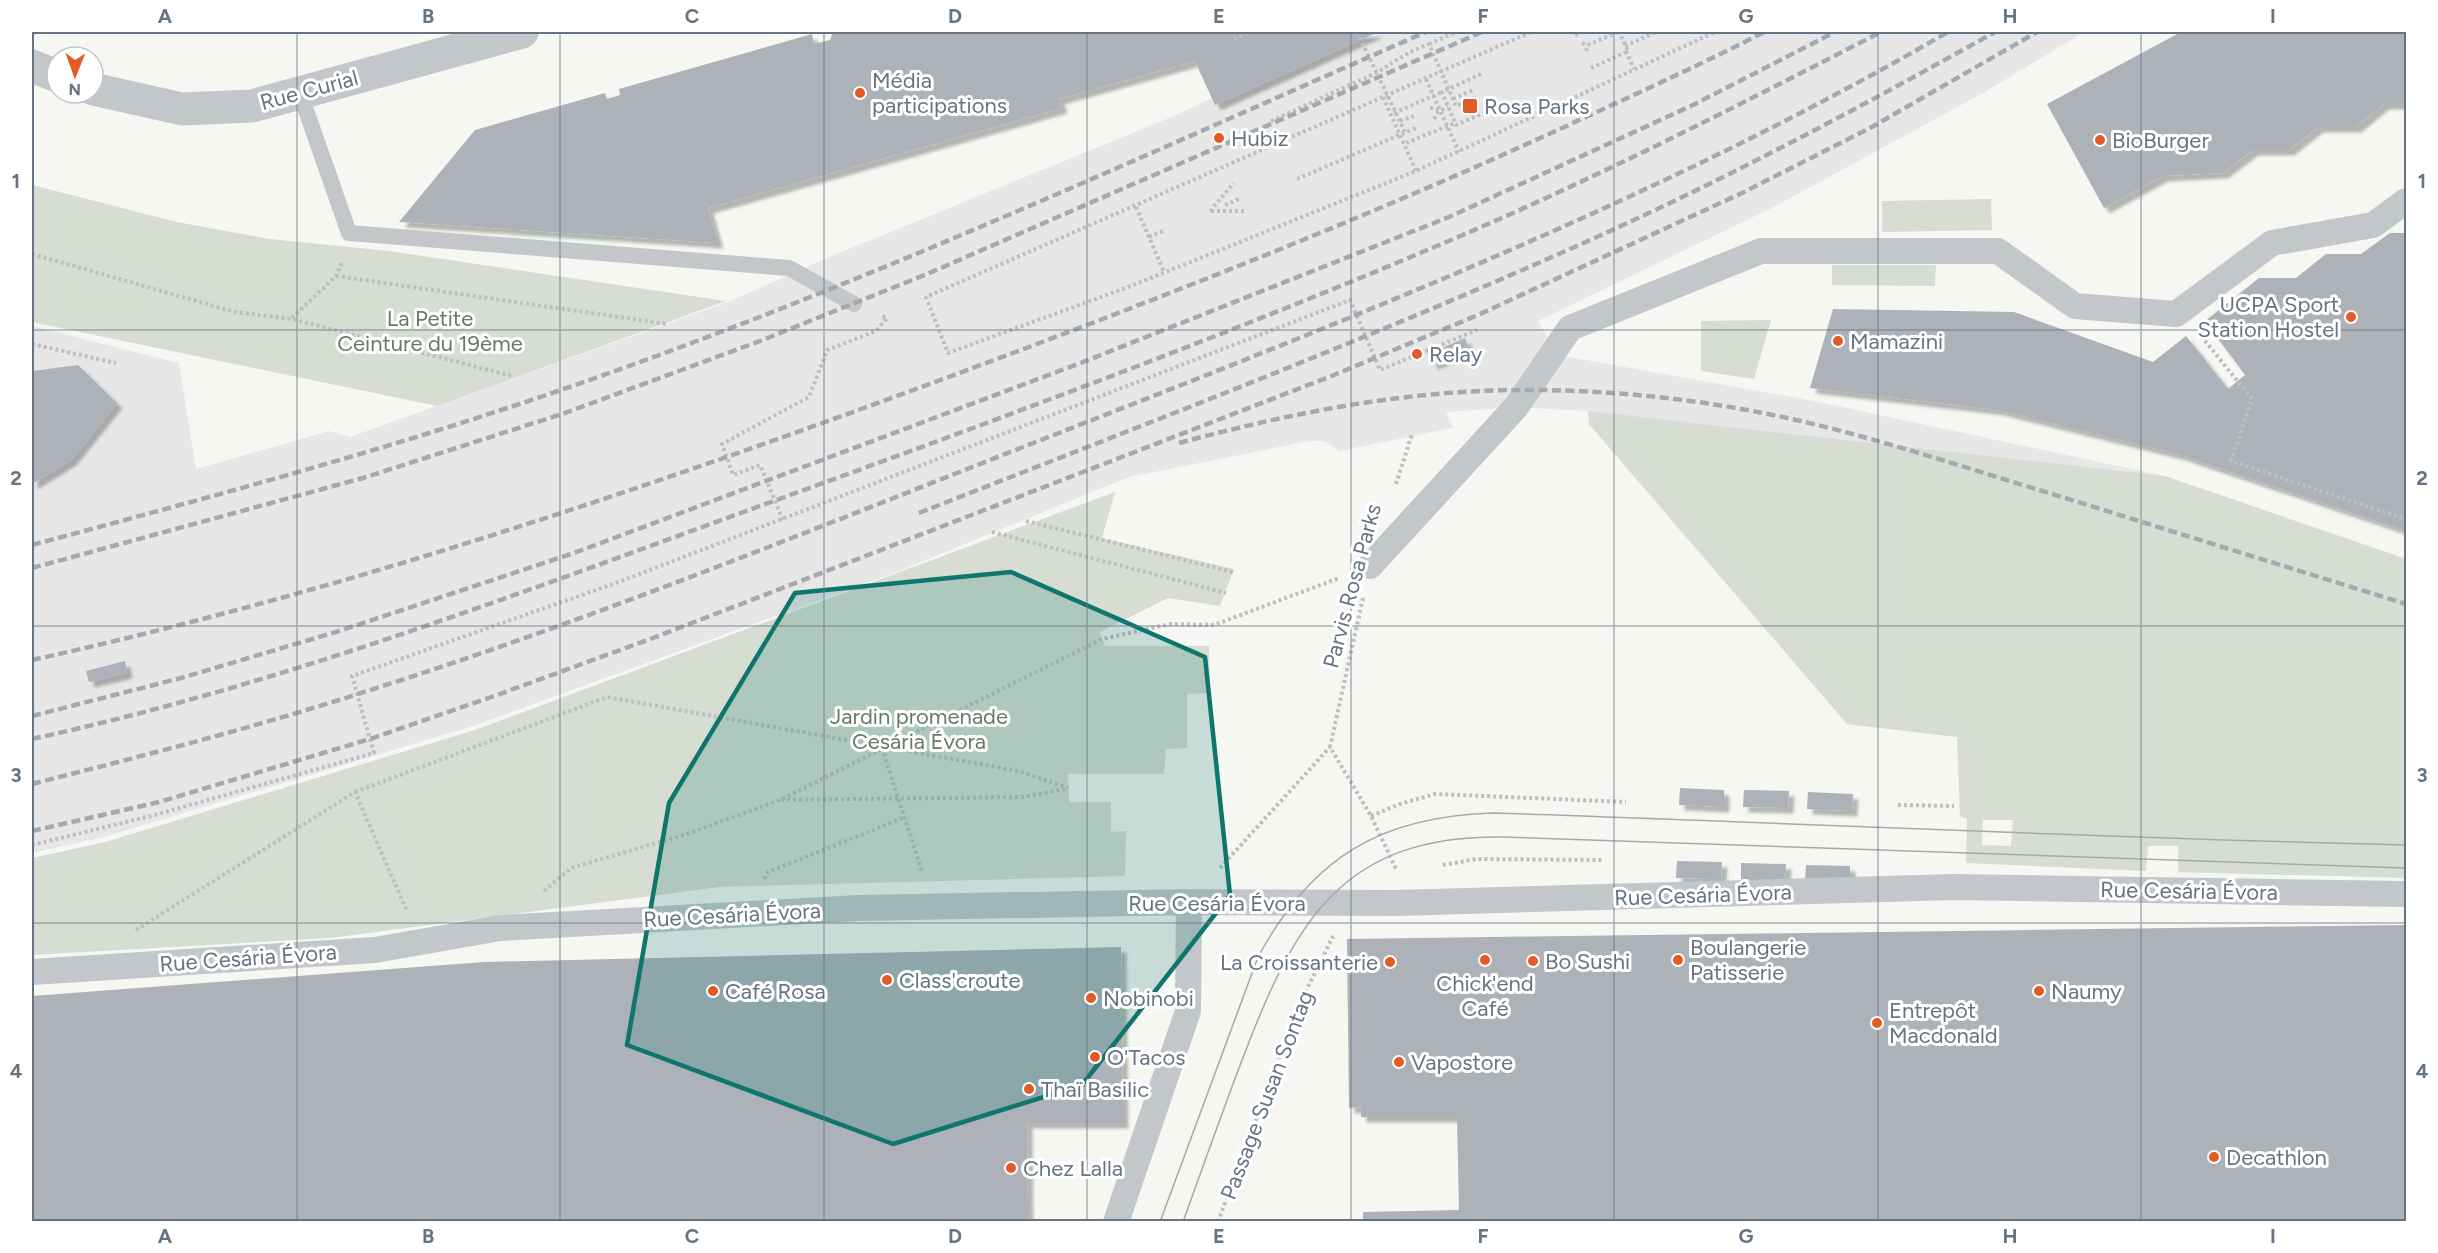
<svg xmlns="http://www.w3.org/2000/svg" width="2438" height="1253" viewBox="0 0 2438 1253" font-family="Figtree,sans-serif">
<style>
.built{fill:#e6e7e6}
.green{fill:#d7ddd3;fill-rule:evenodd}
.building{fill:#acb2b8;filter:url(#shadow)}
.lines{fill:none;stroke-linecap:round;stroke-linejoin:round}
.path{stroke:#bdbfc1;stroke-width:4;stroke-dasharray:3 3;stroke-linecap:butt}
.service{stroke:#c3c7ca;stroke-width:16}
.pedestrian{stroke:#c3c7ca;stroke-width:26}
.minor{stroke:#c3c7ca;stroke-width:33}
.tram{stroke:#a4a9af;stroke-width:1.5}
.rail{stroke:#a4a9af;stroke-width:4.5;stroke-dasharray:9 4.5;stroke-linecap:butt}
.marked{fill:#0f766e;fill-opacity:0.2;stroke:#0f766e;stroke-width:4.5;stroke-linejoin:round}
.grid{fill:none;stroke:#657483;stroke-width:1.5;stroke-opacity:0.55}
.poi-dot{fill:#e25b26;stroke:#fff;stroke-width:2}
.labels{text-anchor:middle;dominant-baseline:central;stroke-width:6;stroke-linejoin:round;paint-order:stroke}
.poi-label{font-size:22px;fill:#657483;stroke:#fff;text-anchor:start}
.street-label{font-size:22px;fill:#657483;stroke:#fff}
.park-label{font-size:22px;fill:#677a64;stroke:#fff}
.neatline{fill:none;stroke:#657483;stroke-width:2}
.grid-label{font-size:20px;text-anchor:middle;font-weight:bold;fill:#657483}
</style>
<defs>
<filter id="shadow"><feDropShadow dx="5.5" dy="5.5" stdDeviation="1.5" flood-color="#0004"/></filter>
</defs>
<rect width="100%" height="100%" fill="#f6f6f2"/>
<!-- built -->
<path class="built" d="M1351 32H2084L1985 92 1772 208 1538 321 1558 355 1819 402 2165 476 2406 559 1957 737 1847 724 1589 424 1588 411 1516 407 1446 412 1453 428 1339 451 1324 441H1309L1129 477 894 573 473 726 104 837 32 853V326L179 363 196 469 329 431 350 437 728 302 832 256 1174 116Z"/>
<!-- green -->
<path class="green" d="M32 185 177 222 270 239 389 251 726 301 437 406 32 322Z
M1991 199 1992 230 1882 232V201Z
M1832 265H1936L1935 286 1832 285Z
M1771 320 1754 379 1701 371V321Z
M1588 411 2165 476 2406 559V878L2178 872V846H2148L2146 871 1966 863 1967 819 1960 816 1957 737 1847 724 1589 424ZM1983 820H2013L2011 846 1982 845Z
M1115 492 1102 538 1234 569 1220 606 1168 598 1100 632 1105 646H1209L1210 693 1187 694V748L1166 749 1164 774H1068L1069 802H1111V832L1126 831 1125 876 719 887 330 938 32 955V858L105 842 475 730Z"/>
<!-- building -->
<path class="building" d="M833 32 853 33 1378 32 1215 105 1195 61 1059 99 1062 108 708 208 718 243 399 222 475 130 605 93 607 99 620 95 619 89 812 34 814 44 830 40Z
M2181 32H2406V104H2384L2356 127H2318L2289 150H2253L2223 173 2163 176 2104 208 2047 104Z
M2390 233H2406V531L2180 455 1998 410 1810 388 1833 309 2014 312 2153 362 2186 336 2228 389 2245 375 2205 321 2259 278H2296L2326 254H2361Z
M1465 338 1469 349 1433 364 1428 354Z
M78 365 117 403 71 460 32 484V371Z
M125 661 127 673 89 682 86 671Z
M1680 788 1724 790V807L1679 805Z
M1744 790 1789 791 1788 808 1743 807Z
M1808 792 1853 794 1852 811 1807 809Z
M1677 861 1722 862 1721 879 1676 878Z
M1741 863 1786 864 1785 881 1741 880Z
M1806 865 1850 866V883L1805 881Z
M2406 925V1222H1363V1212L1459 1210 1457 1117H1361V1107L1349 1108 1347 939Z
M1121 947 1123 1123H1027L1028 1222H32V996L484 962Z"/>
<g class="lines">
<!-- path -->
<path class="path" d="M1357 32 1405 132
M1531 32 926 297 948 353 1131 286 1416 171 1715 32
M1575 35 1582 32
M1234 39 1250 32
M1582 43 1588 45
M1429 44 1456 32
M1625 46 1656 32
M1586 51 1588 45 1618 32
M1626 51 1634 69
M1591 68 1628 51 1619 32
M1481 74 1442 92 1456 125 1495 108
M1426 79 1459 152
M1383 97 1416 171
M1453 99 1473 90
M1430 108 1439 109
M1394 113 1442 92
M1434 119 1438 112 1448 107
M1271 121 1376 73 1410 52 1429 44 1456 106 1476 98
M1400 121 1414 116
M1406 143 1455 123
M1297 179 1418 127
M1225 205 1241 198
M1136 207 1164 272
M1210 211 1234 183
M1211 211H1246
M1149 237 1163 231
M32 254 235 312 292 319 512 376
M336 276 667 324
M292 318 336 276 342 262
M2201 336 2252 399 2231 461 2406 519
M32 344 116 363
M1396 484 1412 434
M783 520 760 465 733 475 722 444 809 397 827 350 876 331 887 318 880 315
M1026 521 1233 572
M992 532 1226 593
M1363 598 1330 747 1371 816 1396 869
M882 748 922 872
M355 792 607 697 1019 771 1068 788
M781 800 1023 797 1066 789
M1898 805 1954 806
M1371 816 1400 804 1435 794 1626 802
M32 845 151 816 374 753 352 676 616 583 1350 300 1380 370 1477 330
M1443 865 1477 859 1603 860
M1220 868 1330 747
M764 879 768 872 903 818
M544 891 571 868 684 835 780 800 1102 639 1170 624 1214 625 1339 578
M136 930 355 792 407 911
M1218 1222 1297 1009 1333 936"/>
<!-- service -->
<path class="service" d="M300 93 349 233 789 268 854 304"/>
<!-- pedestrian -->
<path class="pedestrian" d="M1370 566 1516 407 1570 328 1761 251H1998L2075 306 2176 314 2272 243 2373 225 2406 201
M32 972 375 950 500 928 859 908 1189 902 1397 903 1954 887 2406 894
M1116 1222 1188 1011 1189 902"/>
<!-- minor -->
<path class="minor" d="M32 66 57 76
M93 89 182 109 252 106 522 32"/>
<!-- tram -->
<path class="tram" d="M1160 1222 1258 957C1312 857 1381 816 1494 813 1798 823 2102 838 2406 845
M1183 1222C1203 1166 1223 1110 1244 1055 1295 921 1343 835 1502 837L2406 868"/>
<!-- rail -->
<path class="rail" d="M1179 443C1298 411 1417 388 1541 390 1617 391 1694 399 1768 414 1863 433 1956 465 2049 493 2168 530 2287 567 2406 604
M919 513C1140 426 1362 342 1579 245 1721 182 1859 108 1995 32
M32 545C207 498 383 451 555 392 853 290 1138 158 1426 32
M32 568 363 478 565 413 760 341 927 274 1482 32
M32 660C364 587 686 475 1005 356 1202 282 1397 205 1588 116 1647 89 1706 62 1764 32
M32 716 181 678 336 632 574 553 1078 364 1449 217 1693 105 1835 32
M32 739C285 684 528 590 771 502 999 419 1228 335 1451 240 1597 178 1739 105 1881 32
M32 784C142 756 253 728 361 693 592 620 816 528 1041 440 1350 319 1661 199 1948 32
M32 831 159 802 370 739 497 695 653 638 1329 377 1478 315 1742 193 1870 128 2037 32"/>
</g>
<!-- marked area -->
<path class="marked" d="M1011 572 1205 657 1230 895 1082 1085 893 1144 627 1045 669 803 795 593Z"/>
<!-- grid -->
<path class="grid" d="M297 32V1222M560 32V1222M824 32V1222M1087 32V1222M1351 32V1222M1614 32V1222M1878 32V1222M2141 32V1222M32 330H2406M32 626H2406M32 923H2406"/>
<!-- markers -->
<g class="poi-dot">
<circle cx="860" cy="93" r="6"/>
<rect x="1462" y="98" width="16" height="16" rx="3"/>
<circle cx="1219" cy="138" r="6"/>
<circle cx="2100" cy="140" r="6"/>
<circle cx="2351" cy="317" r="6"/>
<circle cx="1838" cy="341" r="6"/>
<circle cx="1417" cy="354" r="6"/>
<circle cx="1485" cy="960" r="6"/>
<circle cx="1678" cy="960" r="6"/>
<circle cx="1533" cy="961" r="6"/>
<circle cx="1390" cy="962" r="6"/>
<circle cx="887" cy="980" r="6"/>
<circle cx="713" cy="991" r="6"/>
<circle cx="2039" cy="991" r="6"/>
<circle cx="1091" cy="998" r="6"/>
<circle cx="1877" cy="1023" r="6"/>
<circle cx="1095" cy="1057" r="6"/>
<circle cx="1399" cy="1062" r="6"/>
<circle cx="1029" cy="1089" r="6"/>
<circle cx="2214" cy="1157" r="6"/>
<circle cx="1011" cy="1168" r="6"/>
</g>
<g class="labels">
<!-- poi labels -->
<g class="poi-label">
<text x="872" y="80">Média<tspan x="872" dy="25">participations</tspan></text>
<text x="1484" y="106">Rosa Parks</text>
<text x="1231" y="138">Hubiz</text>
<text x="2112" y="140">BioBurger</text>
<text x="2339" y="304" text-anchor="end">UCPA Sport<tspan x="2339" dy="25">Station Hostel</tspan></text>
<text x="1850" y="341">Mamazini</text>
<text x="1429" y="354">Relay</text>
<text x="1690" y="947">Boulangerie<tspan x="1690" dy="25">Patisserie</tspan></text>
<text x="1545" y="961">Bo Sushi</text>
<text x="1378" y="962" text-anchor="end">La Croissanterie</text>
<text x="899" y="980">Class'croute</text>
<text x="1485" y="983" text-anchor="middle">Chick'end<tspan x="1485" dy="25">Café</tspan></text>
<text x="725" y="991">Café Rosa</text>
<text x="2051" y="991">Naumy</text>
<text x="1103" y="998">Nobinobi</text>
<text x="1889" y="1010">Entrepôt<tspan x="1889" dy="25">Macdonald</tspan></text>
<text x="1107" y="1057">O'Tacos</text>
<text x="1411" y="1062">Vapostore</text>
<text x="1041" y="1089">Thaï Basilic</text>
<text x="2226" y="1157">Decathlon</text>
<text x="1023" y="1168">Chez Lalla</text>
</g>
<!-- street labels -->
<g class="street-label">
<text transform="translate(309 90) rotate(-15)">Rue Curial</text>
<text transform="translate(1352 586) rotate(-75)">Parvis Rosa Parks</text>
<text transform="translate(2189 891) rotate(1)">Rue Cesária Évora</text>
<text transform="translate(1703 895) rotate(-2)">Rue Cesária Évora</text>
<text x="1217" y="903">Rue Cesária Évora</text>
<text transform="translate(732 915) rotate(-3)">Rue Cesária Évora</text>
<text transform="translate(248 958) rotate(-4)">Rue Cesária Évora</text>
<text transform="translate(1267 1095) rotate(-69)">Passage Susan Sontag</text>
</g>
<!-- park labels -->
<g class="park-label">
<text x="430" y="318">La Petite<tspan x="430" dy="25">Ceinture du 19ème</tspan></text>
<text x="919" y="716">Jardin promenade<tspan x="919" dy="25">Cesária Évora</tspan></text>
</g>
</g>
<!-- border -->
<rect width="2438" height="1253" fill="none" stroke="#ffffff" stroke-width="66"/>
<!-- north arrow -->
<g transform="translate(75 75) rotate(181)"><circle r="28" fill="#ffffff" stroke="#c1c7cd" stroke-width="1.5"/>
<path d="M0-4.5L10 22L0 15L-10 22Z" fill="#e25b26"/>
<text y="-9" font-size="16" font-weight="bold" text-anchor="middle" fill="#657483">N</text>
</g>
<rect x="33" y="33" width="2372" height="1187" class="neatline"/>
<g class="grid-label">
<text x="165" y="23">A</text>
<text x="428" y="23">B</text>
<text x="692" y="23">C</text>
<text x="955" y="23">D</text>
<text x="1219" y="23">E</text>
<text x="1483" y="23">F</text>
<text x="1746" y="23">G</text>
<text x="2010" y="23">H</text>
<text x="2273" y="23">I</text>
<text x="16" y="188">1</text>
<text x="2422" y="188">1</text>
<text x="16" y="485">2</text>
<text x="2422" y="485">2</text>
<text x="16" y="782">3</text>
<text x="2422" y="782">3</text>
<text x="16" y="1078">4</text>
<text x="2422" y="1078">4</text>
<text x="165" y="1243">A</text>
<text x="428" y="1243">B</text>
<text x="692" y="1243">C</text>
<text x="955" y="1243">D</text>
<text x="1219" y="1243">E</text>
<text x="1483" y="1243">F</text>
<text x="1746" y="1243">G</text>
<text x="2010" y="1243">H</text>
<text x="2273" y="1243">I</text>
</g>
</svg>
